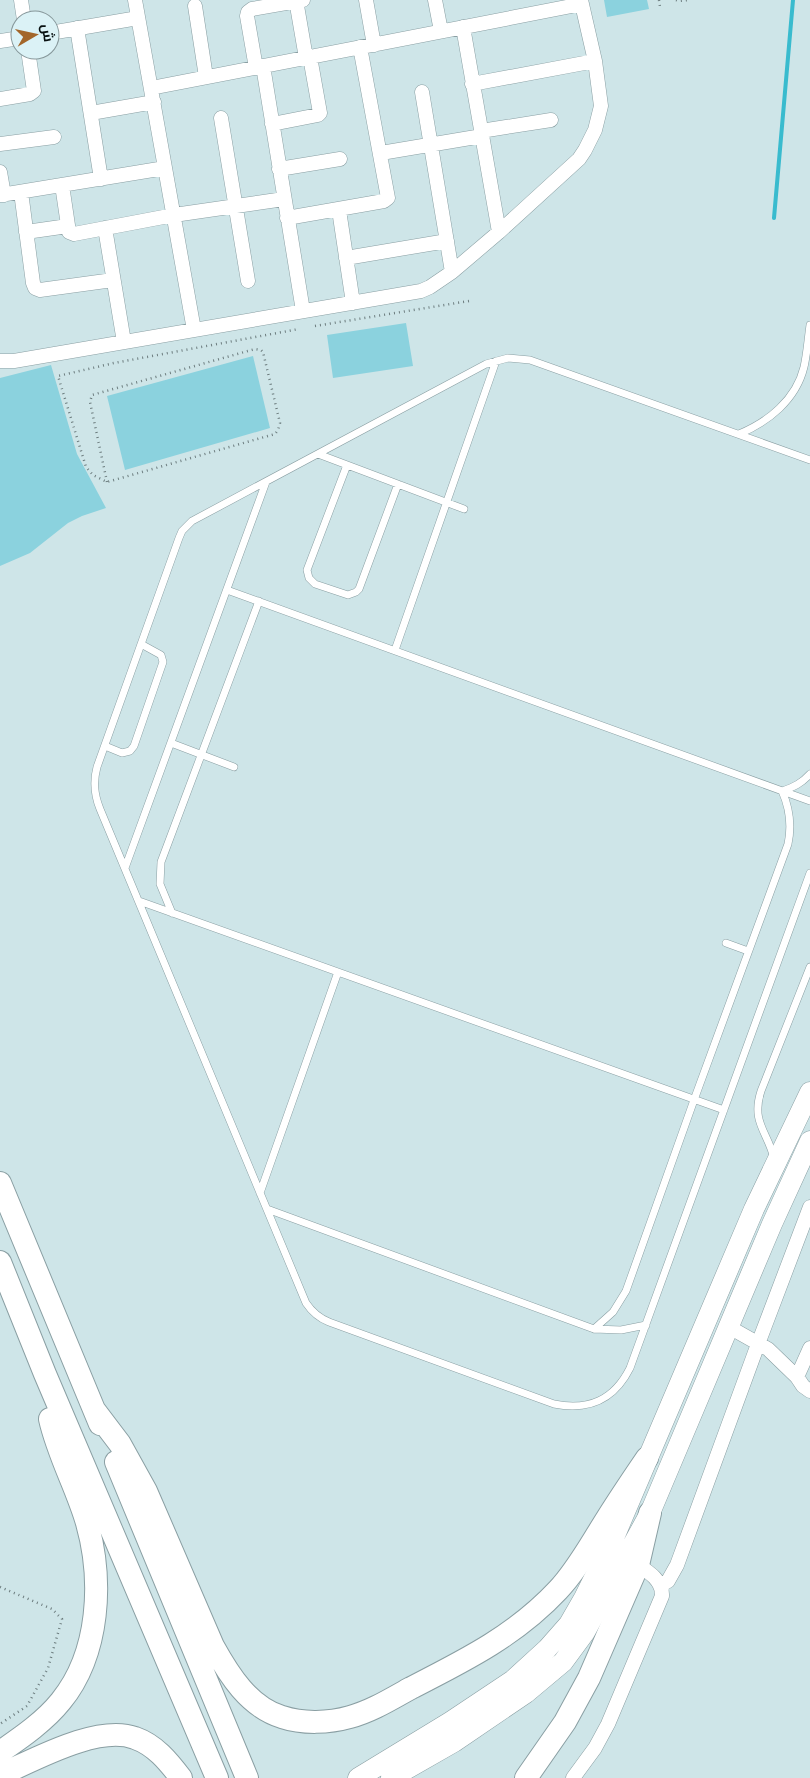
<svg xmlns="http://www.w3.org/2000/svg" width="810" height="1778" viewBox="0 0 810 1778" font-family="Literata,Cairo,serif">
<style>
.green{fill:#8bd2de}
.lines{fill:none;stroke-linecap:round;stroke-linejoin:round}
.stream{stroke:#39bbce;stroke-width:4}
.service-casing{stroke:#8a9fa3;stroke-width:8}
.minor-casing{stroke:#8a9fa3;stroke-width:15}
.secondary-casing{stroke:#8a9fa3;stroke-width:21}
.trunk-casing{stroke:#8a9fa3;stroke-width:24}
.path{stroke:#6d7d7f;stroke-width:2.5;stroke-dasharray:1 4;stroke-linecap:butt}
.service{stroke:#fff;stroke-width:7}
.minor{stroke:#fff;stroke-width:14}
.secondary{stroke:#fff;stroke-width:20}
.trunk{stroke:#fff;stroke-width:22}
</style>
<rect width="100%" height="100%" fill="#cee5e8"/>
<!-- green -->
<path class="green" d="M604 0H647L649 9 607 17Z
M406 323 413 366 333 378 327 335Z
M253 356 270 428 125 470 107 396Z
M51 365 77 454 106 508 82 516 68 523 30 553 0 566V378Z"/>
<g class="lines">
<!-- stream -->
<path class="stream" d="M774 218 793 0"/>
<defs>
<path id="service" d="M739 434C768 422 796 400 804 367 807 354 808 339 810 325
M318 454 464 509
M810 460 530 360 508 358 486 364 192 521 182 531 179 538 97 767C93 782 94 794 100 809L306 1303C312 1312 319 1318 329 1322L554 1404C589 1411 614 1400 630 1368L810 873
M347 465 307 570 309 578 315 584 348 595 356 592 359 589 398 484
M227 590 810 801
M395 650 496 361
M171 743 234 767
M105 746 122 753 130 751 134 746 163 662 161 655 141 644
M125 868 266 482
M139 901 724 1110
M172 913 160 884 161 862 259 601
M726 943 748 951
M774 1158C767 1131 751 1122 761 1091L810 967
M260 1193 338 972
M267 1209 594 1329 621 1330 646 1325
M594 1329 613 1312 626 1291 694 1100 788 844C792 825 790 809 782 791 794 787 802 783 810 774"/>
<path id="minor" d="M21 0 24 20
M135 0 194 330
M296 0 306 58
M366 0 374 45
M435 0 441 31
M195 6 206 77
M463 27 499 232
M77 28 101 179
M50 33 138 18
M0 41 20 38
M263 66 303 311
M256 68 247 16 248 12 252 9 303 0
M472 84 595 61
M151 88 582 4
M422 92 452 272
M0 99 30 94 34 91 28 50
M91 113 154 102
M221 118 248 281
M272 124 318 115 320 113 310 57
M481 131 551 120
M0 144 54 137
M381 153 482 136
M279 169 340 159
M0 172 4 195
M62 185 69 232 74 234 174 215 284 199
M21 192 33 283 35 288 40 290 113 280
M0 195 165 168
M339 210 353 303
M287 218 384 201 388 198 360 47
M105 228 124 342
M26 232 68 226
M346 258 447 241
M0 361H14L421 291 430 287 452 272 499 232 579 159 585 150 595 130 601 106 595 61 581 0
M729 1327 768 1349 797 1377 803 1386 810 1391
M797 1377 810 1348
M660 1586 668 1581 677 1565 758 1344 810 1207
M573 1778 595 1748 608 1724 662 1596C663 1581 649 1572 638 1565"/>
<path id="secondary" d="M358 1778 450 1722 513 1680 547 1649 569 1624 584 1598 613 1540 754 1209 810 1092
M391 1778 454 1742 526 1693 563 1662 585 1632 650 1513 772 1224 810 1141"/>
<path id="trunk" d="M0 1183 100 1424
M0 1262 45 1374 217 1778
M95 1411 120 1444 146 1491 213 1646C229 1675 249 1707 282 1717 303 1724 329 1723 350 1717 372 1711 391 1699 411 1688 466 1660 516 1635 558 1590 576 1571 589 1547 603 1525 617 1502 632 1480 647 1458
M116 1462 247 1778
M0 1752C22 1737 45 1721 61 1701 100 1653 103 1580 87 1523 77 1488 58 1455 50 1419
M0 1775C34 1760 98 1724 135 1738 155 1745 168 1761 181 1778
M526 1778 565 1722 589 1678 638 1565 650 1513"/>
</defs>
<!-- service casing -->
<use href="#service" class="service-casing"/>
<!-- minor casing -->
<use href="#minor" class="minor-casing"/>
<!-- secondary casing -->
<use href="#secondary" class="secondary-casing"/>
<!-- trunk casing -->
<use href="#trunk" class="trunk-casing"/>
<!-- path -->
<path class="path" d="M659 0 660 7
M676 0 679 1 689 0
M315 326 469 301
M107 482 90 402 92 395 255 349 261 350 263 352 280 423 278 430 275 434 107 482 93 475 86 467 58 376 114 363 299 329
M0 1587 52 1609 62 1619 48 1668 27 1706 0 1724"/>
<!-- service -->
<use href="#service" class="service"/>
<!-- minor -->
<use href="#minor" class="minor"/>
<!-- secondary -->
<use href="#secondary" class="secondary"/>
<!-- trunk -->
<use href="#trunk" class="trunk"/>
</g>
<!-- north arrow -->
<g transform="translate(35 35) rotate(81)"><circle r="24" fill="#dbf2f6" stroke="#87989b"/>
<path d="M0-4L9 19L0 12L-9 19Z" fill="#a3662a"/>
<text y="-8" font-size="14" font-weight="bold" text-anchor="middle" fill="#091112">ش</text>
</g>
</svg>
